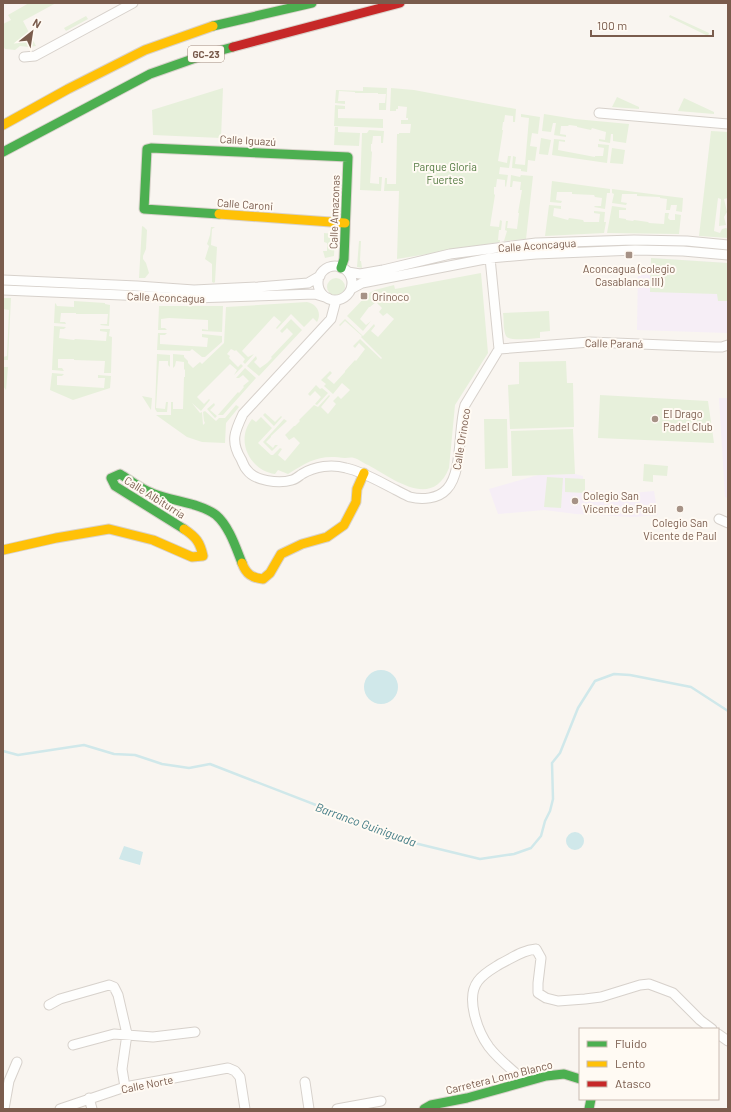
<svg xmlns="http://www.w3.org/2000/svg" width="731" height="1112" viewBox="0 0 731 1112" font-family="Barlow,sans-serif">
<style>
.education{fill:#f6eef6}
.green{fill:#e7f0db}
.water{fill:#d0e8ea}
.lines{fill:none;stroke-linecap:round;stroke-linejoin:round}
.stream{stroke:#d0e8ea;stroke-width:2.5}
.street-casing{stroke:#d7d1cb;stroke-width:11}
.fast-casing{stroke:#d9d2cb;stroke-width:11}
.slow-casing{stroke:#d9d2cb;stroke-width:11}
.jam-casing{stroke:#d9d2cb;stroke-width:11}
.street{stroke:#fefefd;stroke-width:9}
.fast{stroke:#4caf50;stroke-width:9}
.slow{stroke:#ffc107;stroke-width:9}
.jam{stroke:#c62828;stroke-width:9}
.poi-dot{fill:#a69286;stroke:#fffaf3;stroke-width:1.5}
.labels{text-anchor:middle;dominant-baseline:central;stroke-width:4;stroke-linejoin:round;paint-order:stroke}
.shield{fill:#fffaf3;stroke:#a28b7f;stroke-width:1}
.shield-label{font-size:10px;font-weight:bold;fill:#7a5c4d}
.street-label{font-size:11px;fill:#7a5c4d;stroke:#fffaf3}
.park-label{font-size:11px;fill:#537a41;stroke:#fffaf3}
.poi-label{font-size:11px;fill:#7a5c4d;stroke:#fffaf3;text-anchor:start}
.water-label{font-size:12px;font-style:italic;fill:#437c86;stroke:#fffaf3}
</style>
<rect width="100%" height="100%" fill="#f9f5f0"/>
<!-- education -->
<path class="education" d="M651 258 728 263 727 333 637 330 638 268H651Z
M719 398H728V498L725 497Z
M575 474 583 476V491L632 493 654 491 658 515 633 517 576 514 544 510 498 514 489 489 538 475Z"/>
<!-- green -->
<path class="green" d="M29 3H56L23 21 36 46 29 47 20 46 15 50 5 49 3 46V24L11 20 8 15Z
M670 15 709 33 708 36 669 17Z
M86 16 88 19 66 31 64 28Z
M363 87 387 88 386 110H379V103H385L386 94H378V93H355V92L339 91 338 101H345V104L335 103 336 90 363 91Z
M223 88 221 138 153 135 152 110Z
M391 88 414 90 516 109 515 122H513V116L505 115 504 122H503L502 130H503L498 161 507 163 508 156H511L509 168 500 167 499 174 508 175 506 187 505 186V180L497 179 496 187H494V194L495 195 490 226 499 227 500 220 502 221 501 230H499L498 240H500V242L397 259 399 191H384L385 178H387V184H396L397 134H399V133H410L411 124H401V120H408V118H406L407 107 398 106V109H396V111H390Z
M617 97 639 107V109L612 107Z
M684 98 714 112V114L678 111Z
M335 105 345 106V109H338V118L383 119V128L334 126Z
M521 114 540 117 538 134 532 133 530 146 537 147 535 161 528 160 527 172 521 171V169L512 168 513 156 516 157 515 164 525 165 529 118 521 117Z
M544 114 575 119 629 124 626 143 613 141V134H611L610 143 599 141V139L605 140 606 132 592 128 591 130 577 127V126L569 125 568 126H561L560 134 566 135V137L554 135 556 123H553L551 132 542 131Z
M335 127H338V132L360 133 359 146 334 145Z
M369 130 384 131 383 143H381V136H373L372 144H371V151L372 152 370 183 379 184V177H382L381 191 360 190 362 133H367Z
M711 131 728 132V198L724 199 727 212 724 217 726 225 719 226 721 199 718 198 714 231 720 233 722 229 726 228 728 229V238L699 236Z
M541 138 551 140 548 155 539 154Z
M554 139 565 140V142L559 141 558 150 595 157V156H603L604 148 598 147V144L609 145 607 163 552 155Z
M612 148 625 150 623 164 610 163Z
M511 175 520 177 521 175 533 176 526 239 504 241 507 231 505 230 506 221H508L507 228 517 229 519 213H518L522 190H520L521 182 513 181 512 187H510Z
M552 181 610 189V193H607L605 209 594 207 595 206H601L602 198 595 197 594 195 572 194V192H557L556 200 562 201 561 203 550 202Z
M612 189 683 198 682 212 676 211 677 205H671L670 210H666L667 199 660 198V197L637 196V194H622L621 202 627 203 626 205 612 203 614 194 612 193Z
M549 205 561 206V209L554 208 553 216 568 220 569 218 583 220 584 222H599L600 214 594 213V211L605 212 604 222H606L604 233 545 236Z
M612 206 626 208V210H619V218L626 219V220L633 221 634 220 648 222 649 223 664 224 665 213H669L668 218 670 220H675V214L681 215 679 234 607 233Z
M142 226 144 227 147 230 146 249 143 256V259L146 263 149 273 145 278H139Z
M211 227H215L212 229 211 245 217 247 215 282 214 283 212 282V264L205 259 209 246 207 244 210 235Z
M324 233 335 234 334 256 325 258 323 251H327V243L324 242Z
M359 241H361L360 261H361L362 268 357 267Z
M651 258 728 263V301H718L717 294 650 292Z
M481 273 488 353 455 405 449 468C432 510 394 479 368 465 363 463 359 459 354 458 351 457 348 458 345 458 319 454 309 461 288 474L278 470 275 474C249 470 235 440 252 419L256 422 261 417 272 428 258 443 271 455H273L280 448 282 449 278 455 285 461 300 443 294 437 289 440 286 436 285 435 294 426H295L300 421 299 420 314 405 318 407 329 395 330 396 321 407 328 414 336 404 333 401 338 396 341 399 350 390 342 383 333 394 324 386 326 384 321 380 330 371 332 373 327 378 334 384 345 372V371L355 360 356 361 365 349 359 343 355 348 353 346 360 339 381 359 382 358 361 337 362 336 345 321 340 326 339 325 345 319 363 336 374 324 375 326 371 331 378 337 394 319 387 313 383 316 379 312 382 308 376 302 370 307H369L360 319 366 325 371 321 363 331 347 316 369 293 375 290 394 285 395 289Z
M327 287a9 9 0 1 1 18 0a9 9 0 1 1-18 0Z
M3 298H11L8 360H3V357L7 356 9 310 3 309Z
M74 301 105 303V304L110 305 109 326 100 325 101 324H107L108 314H76V313H61L60 322H65L66 324 54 323 55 303 56 304 57 306 74 307Z
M307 302C317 304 322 313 317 322L313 318 304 327 291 314 277 329 276 328 281 322 274 316 242 351 248 357 254 354 245 364 243 362 245 359 236 350 235 351 231 349 227 354 230 356 229 358 238 367 241 364 243 366 234 375 237 370 230 364 197 397 204 404 209 399 210 400 201 411 192 403 200 413 202 412 203 425 205 423 204 421 203 412 205 411 216 421 219 418H225L236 405 239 407 226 423 225 443 202 442 187 437 156 415H171V402H173V409H183L184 377H185V370L184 369V362L176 361 175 366 173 368V354L184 355V357L188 361V363L193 368 200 362 202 364 224 343 226 307Z
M159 306H223L222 332 202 331V329L208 330V320L169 318 161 319V328H165L167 330H158Z
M549 311 550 331 540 332V338C533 338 510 342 506 336 503 330 504 320 503 313Z
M291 319 302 330 259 376 247 366 256 356 257 359 254 362 260 368 267 363 272 358 271 357 293 334 287 328 282 333 280 331Z
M54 326 66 327 64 329H60L59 338 74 340 75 339 106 341 107 332 100 331V329H110L109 336 112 337 111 373H104L105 361 74 360V359H58V368H62L64 371 52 370Z
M158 333H167L165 335H160V344L207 347 208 338 202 337V334L222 336V342L205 357H202L192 349 190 351 157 350Z
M157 354 170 355V367L168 365V361H159L156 408 165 409 166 402H168L167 412H157L155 409Z
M566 361 567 383H573L574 427 510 429 508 385 519 384V362Z
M3 363 4 367H8L6 390 3 386Z
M245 368 256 378 223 415H218L215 418 207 409 214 403 215 405 210 410 217 416 238 392 239 393 244 387 243 386 249 381 243 375 239 378H236Z
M52 373 64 374 62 376H57V385L104 388 105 378H98V375L111 376 110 388 73 400 50 390Z
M316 385 320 389 322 388 328 393 317 405 315 404 321 397 315 391 310 396 308 394Z
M600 395 708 401 714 443 598 438Z
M142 396 152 398 151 410Z
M265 413 275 422 281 416 282 417 274 426 263 415Z
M284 419 287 421 271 436V437L266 442 273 448 275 445H278L272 451 263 442Z
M484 419H507L508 468 485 469Z
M573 429 575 474 512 476 511 431Z
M644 464 668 466 667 476 653 475V482L643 481Z
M547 477 563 478 561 508 544 507Z
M565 478 585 479V493L565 492Z"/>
<!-- water -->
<path class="water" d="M364 687a17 17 0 1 1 34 0a17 17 0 1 1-34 0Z
M566 841a9 9 0 1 1 18 0a9 9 0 1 1-18 0Z
M124 846 143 852 140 865 119 859Z"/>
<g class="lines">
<!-- stream -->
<path class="stream" d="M3 751 18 755 84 745 114 754 135 755 162 764 189 768 210 764 347 817 402 840 480 859 514 854 531 848 541 836 545 821 550 811 553 799 552 763 560 753 578 708 595 681 614 674 630 675 691 687 728 711"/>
<defs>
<path id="street" d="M24 57 35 56 133 3
M599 113 728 124
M318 283a17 17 0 1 1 34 0a17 17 0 1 1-34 0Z
M348 272 360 274 383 270 450 254 536 243 634 240 687 241 728 245
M3 280 137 286 194 290 258 287 308 283 320 276
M351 289 362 283 490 258 536 254 635 250 683 251 728 255
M3 290 193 298 315 294 328 298
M336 300 331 319 243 414C235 431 230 441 241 459 243 463 244 467 247 470 255 481 279 484 292 480 296 479 299 476 302 474 315 466 332 464 346 468 364 472 380 482 396 490 400 492 405 495 410 497 422 500 438 499 447 489 463 472 458 428 465 405L499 349 490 258
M499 349 590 342 715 347H722L728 345
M719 519 728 523
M49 1005 60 999 109 985 114 987 118 995 127 1034 122 1069 125 1087
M718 1034 728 1041
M73 1045 114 1034 153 1037 195 1032
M525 1081C513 1071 499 1060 489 1047 478 1032 465 998 478 981 484 973 492 969 500 964 512 958 523 950 536 949L541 958 538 983V993L546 998 558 1001 585 999 601 997 640 985 649 984 673 993 700 1020 712 1029
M305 1082 309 1109
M89 1098 92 1109
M4 1109 9 1081 17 1062
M60 1109 125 1087 228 1068 235 1071 240 1077 245 1109
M337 1109 381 1101"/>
<path id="fast" d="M213 26 312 3
M3 152 150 74 204 55 233 47
M219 214 144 209 147 149 151 148 348 157 344 259 341 268
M184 529 115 486 111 478 120 474C130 480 141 489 152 493 170 501 201 503 216 515 229 526 236 548 242 563
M424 1109 431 1105 467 1098 546 1076 564 1074 580 1079
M589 1109 591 1099"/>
<path id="slow" d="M3 125 68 89 145 50 213 26
M219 214 345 223
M3 550 56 538 109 529 153 540 192 557 203 556C200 542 196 537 184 529
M242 563C246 574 252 578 263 579L270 573 281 554 302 544 327 537 344 525 356 502 357 489 364 473"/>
<path id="jam" d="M233 47 400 3"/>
</defs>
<!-- street casing -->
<use href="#street" class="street-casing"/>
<!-- fast casing -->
<use href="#fast" class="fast-casing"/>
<!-- slow casing -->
<use href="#slow" class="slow-casing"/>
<!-- jam casing -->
<use href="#jam" class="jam-casing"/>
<!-- street -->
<use href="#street" class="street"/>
<!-- fast -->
<use href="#fast" class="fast"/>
<!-- slow -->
<use href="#slow" class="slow"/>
<!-- jam -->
<use href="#jam" class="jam"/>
</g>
<!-- markers -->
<g class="poi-dot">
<rect x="625" y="251" width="8" height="8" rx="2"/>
<rect x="360" y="292" width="8" height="8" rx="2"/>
<circle cx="655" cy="419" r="4"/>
<circle cx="575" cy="501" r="4"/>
<circle cx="680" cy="509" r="4"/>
</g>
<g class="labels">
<!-- shield labels -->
<rect class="shield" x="188" y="46" width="36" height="16" rx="3"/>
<g class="shield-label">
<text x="206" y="54">GC-23</text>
</g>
<!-- street labels -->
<g class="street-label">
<text transform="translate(248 140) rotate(3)">Calle Iguazú</text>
<text transform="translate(245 204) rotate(4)">Calle Caroni</text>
<text transform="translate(334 212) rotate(-88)">Calle Amazonas</text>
<text transform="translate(537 245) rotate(-4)">Calle Aconcagua</text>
<text transform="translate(166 297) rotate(2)">Calle Aconcagua</text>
<text transform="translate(614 343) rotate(1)">Calle Paraná</text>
<text transform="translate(461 439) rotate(-81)">Calle Orinoco</text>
<text transform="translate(155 497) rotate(32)">Calle Albiturría</text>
<text transform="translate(499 1077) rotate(-14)">Carretera Lomo Blanco</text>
<text transform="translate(147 1084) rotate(-11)">Calle Norte</text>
</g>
<!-- park labels -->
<g class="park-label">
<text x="445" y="166">Parque Gloria<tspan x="445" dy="13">Fuertes</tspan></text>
</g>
<!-- poi labels -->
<g class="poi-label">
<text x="629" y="268" text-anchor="middle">Aconcagua (colegio<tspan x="629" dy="13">Casablanca III)</tspan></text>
<text x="372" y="296">Orinoco</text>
<text x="663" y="413">El Drago<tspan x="663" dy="13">Padel Club</tspan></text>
<text x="583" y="495">Colegio San<tspan x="583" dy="13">Vicente de Paúl</tspan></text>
<text x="680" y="522" text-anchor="middle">Colegio San<tspan x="680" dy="13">Vicente de Paul</tspan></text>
</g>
<!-- water labels -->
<g class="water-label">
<text transform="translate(366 824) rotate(20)">Barranco Guiniguada</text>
</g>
</g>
<!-- border -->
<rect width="731" height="1112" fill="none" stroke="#7a5c4d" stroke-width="8"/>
<!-- legend -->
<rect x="579" y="1028" width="140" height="72" fill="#fffaf3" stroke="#cabbb1"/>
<rect x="587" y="1041" width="20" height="6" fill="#4caf50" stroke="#cabbb1"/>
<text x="615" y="1048" font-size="12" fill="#7a5c4d">Fluido</text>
<rect x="587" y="1061" width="20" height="6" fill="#ffc107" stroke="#cabbb1"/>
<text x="615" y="1068" font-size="12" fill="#7a5c4d">Lento</text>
<rect x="587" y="1081" width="20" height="6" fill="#c62828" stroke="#cabbb1"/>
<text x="615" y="1088" font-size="12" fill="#7a5c4d">Atasco</text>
<!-- north arrow -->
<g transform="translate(32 32) rotate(30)" stroke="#fffaf3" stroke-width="3" paint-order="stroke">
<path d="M0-3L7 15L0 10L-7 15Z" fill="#7a5c4d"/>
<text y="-6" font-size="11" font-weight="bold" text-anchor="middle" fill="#7a5c4d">N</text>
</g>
<!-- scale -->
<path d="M591 30v6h122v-6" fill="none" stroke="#7a5c4d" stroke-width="2"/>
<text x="597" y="30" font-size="12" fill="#7a5c4d" stroke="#fffaf3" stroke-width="3" paint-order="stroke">100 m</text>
</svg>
